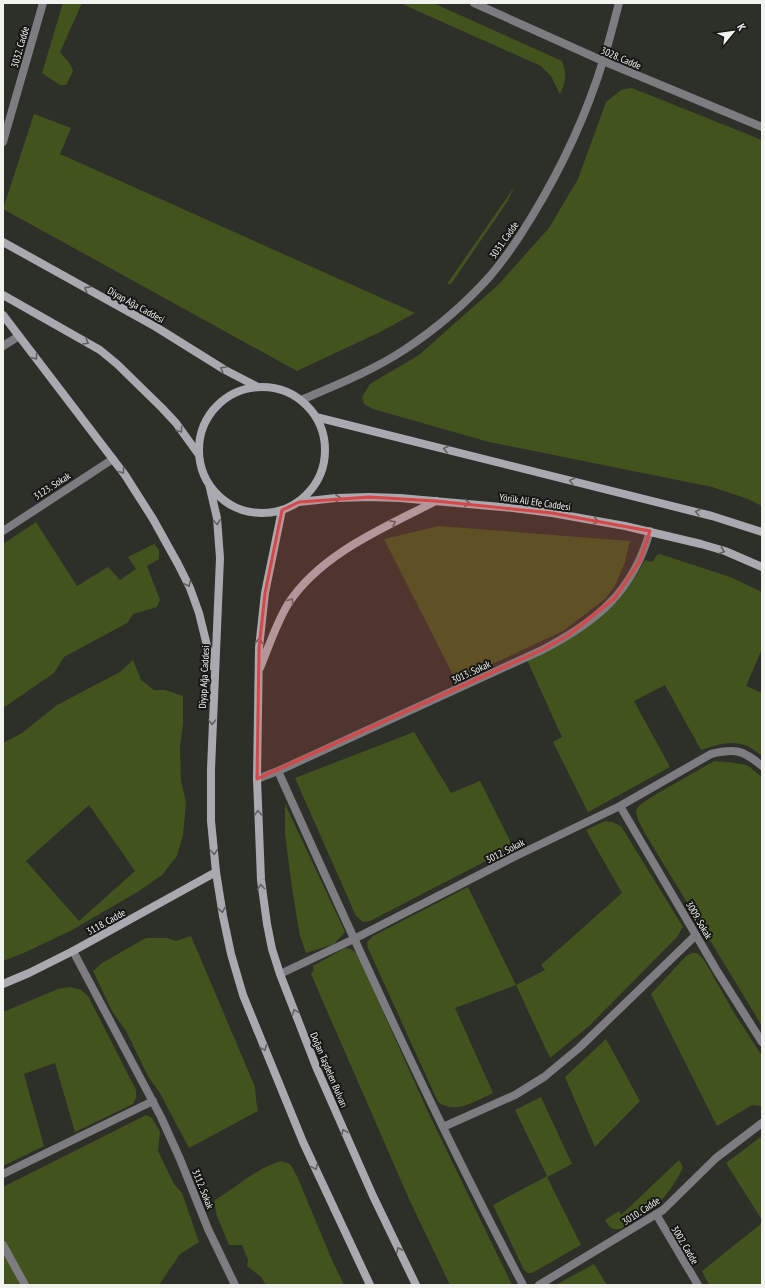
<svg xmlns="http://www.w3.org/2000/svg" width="765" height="1288" viewBox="0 0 765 1288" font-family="'PT Sans Narrow',sans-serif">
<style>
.green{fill:#42531e;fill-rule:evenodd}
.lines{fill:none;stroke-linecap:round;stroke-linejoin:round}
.street{stroke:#7d7d81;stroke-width:8}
.secondary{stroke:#aaa9b0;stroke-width:8}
.oneway{stroke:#606062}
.marked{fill:#da4646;fill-opacity:0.2;stroke:#da4646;stroke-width:3;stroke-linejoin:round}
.labels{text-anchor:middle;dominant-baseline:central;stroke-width:4;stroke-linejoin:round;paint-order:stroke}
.street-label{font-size:10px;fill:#f1f3ee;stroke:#161714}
</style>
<rect width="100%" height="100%" fill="#2d3028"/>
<!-- green -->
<path class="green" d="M63 3H82L60 52 70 64 73 71 66 85H60L42 73Z
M400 3H433L562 61C567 76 566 80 560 94L551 76 541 66Z
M632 88 762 140V506L748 499 712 487 489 442 373 409 364 404 362 397 370 384 419 355 498 285 549 228 578 179 606 102 621 90Z
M34 114 71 128 60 154 415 313 380 332 297 371 3 209Z
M515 186 507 202 451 284H447Z
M36 522 77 586 108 567 120 580 136 569 128 557 154 544 159 550V559L147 566 160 600 157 607 133 614 127 623 64 657 54 673 3 708V544Z
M439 526 630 541 625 562 616 584 605 599 563 631 456 681 384 539Z
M660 554 730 577 762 592V649L746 686 762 693V756C758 753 753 749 749 747 733 739 717 745 701 750L665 685 634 701 670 767 588 812 553 742 562 737 527 660C562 639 605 620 629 586 635 578 640 569 645 560L652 562 657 555Z
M133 660 141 680 154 690H165L183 696V724L180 746 181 781 186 802 183 835 177 856 162 875 139 891 72 930 26 952 3 961V743L22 733 57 705 120 672ZM89 805 135 871 79 921 26 861Z
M414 732 451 793 480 781 513 847 370 921 363 922 356 916 295 778Z
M714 761 727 762 747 765 762 777V1026L646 835 638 820 636 810 640 805 653 796Z
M285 804 345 932 334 944 306 953 300 936 292 888 285 834Z
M605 821 612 822 621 826 683 927 677 937 590 1025 550 1058 516 985 455 1008 493 1093C475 1101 456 1115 438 1102L368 948 367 942 373 936 468 887 516 985 545 970 541 965 622 893 586 830Z
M191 936 255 1087 256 1100 258 1111 189 1148 160 1093 149 1078 126 1031 112 1011 93 971 102 963 146 938H167L176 941Z
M345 948 351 949 357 954 429 1114 512 1285H450L409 1199 311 974 314 970 313 966Z
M692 953H697L704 960 733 1011 762 1056V1106L752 1105 717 1126 651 994 686 956Z
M70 987 81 990 88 996 136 1090V1098L133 1104 75 1132 55 1063 24 1074 44 1146 3 1166V1012L58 989Z
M606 1039 640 1101 595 1147 565 1077Z
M541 1097 572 1164 547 1177 581 1245 532 1273H528L524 1270 493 1205 547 1176 515 1110Z
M146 1115 152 1118 160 1132 158 1151 174 1184 182 1193 199 1242 180 1254 159 1285H29L3 1238V1187Z
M762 1136V1220L726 1163Z
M679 1160 683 1167C677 1181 664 1200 652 1209 642 1217 630 1223 620 1229 611 1230 610 1228 605 1220L619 1211 621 1215Z
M281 1161 290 1164 297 1176 332 1260 344 1285H266L261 1277 247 1266 248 1260 242 1245H229L217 1216 214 1201C236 1187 257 1168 281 1161Z
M762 1223V1285H709L702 1271Z
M3 1252 4 1254 20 1285H3Z
M594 1264 607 1285H556Z"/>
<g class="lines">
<!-- street -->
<path class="street" d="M474 3 603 61 762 127
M3 142 43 3
M3 346 19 336
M301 400C336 385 372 371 404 350 436 329 466 303 491 275 506 257 519 238 531 218 561 169 586 116 603 61 609 42 614 22 619 3
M3 531 113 459
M278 771C356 944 434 1117 523 1285
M257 779 278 771 542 650C596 622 633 592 650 531
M620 806 717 971 762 1042
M73 951 161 1117 180 1159 208 1229 235 1285
M280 974 354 939 516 856 620 806 711 754C735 748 743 750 762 766
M443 1127 515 1095 544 1077 579 1048 696 935
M3 1174 153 1101
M656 1214 698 1285
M3 1245 25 1285
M539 1285 663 1210 716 1158 762 1123"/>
<!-- secondary -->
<path class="secondary" d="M3 242 156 327 225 370 258 387
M3 295 100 350 117 364 162 408 176 423 199 455
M3 315 125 475 153 519 178 564 190 588 199 613 212 666
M199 450a63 63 0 1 1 126 0a63 63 0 1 1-126 0Z
M316 417 712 516 762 532
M209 484 217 518 220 558 211 769V821L216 872 223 916 231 954 243 995 303 1142 370 1285
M299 502 336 498 369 497 400 498 513 508 552 513 625 526 701 544 725 551 762 567
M282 510 265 593 259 648 257 779 261 880 267 924 272 949 280 974 317 1069 373 1196 416 1285
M260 668C269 646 276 624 288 604 320 554 385 527 436 501
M3 984 29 973 73 951 216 872"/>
</g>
<!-- one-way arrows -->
<defs><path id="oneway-chevron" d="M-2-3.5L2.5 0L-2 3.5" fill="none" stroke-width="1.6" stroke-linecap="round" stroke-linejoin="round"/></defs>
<g class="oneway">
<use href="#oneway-chevron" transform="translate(87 289) rotate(-151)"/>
<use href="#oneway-chevron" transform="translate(86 342) rotate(30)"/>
<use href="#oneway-chevron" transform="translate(35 357) rotate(53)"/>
<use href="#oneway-chevron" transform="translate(223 369) rotate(-150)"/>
<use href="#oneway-chevron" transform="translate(180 430) rotate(54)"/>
<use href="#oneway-chevron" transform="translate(446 449) rotate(-166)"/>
<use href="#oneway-chevron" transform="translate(122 471) rotate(53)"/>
<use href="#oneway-chevron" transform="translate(572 481) rotate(-166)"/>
<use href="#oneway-chevron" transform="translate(338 498) rotate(-3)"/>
<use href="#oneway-chevron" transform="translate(467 503) rotate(5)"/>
<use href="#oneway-chevron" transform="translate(698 512) rotate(-166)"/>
<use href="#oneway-chevron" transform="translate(596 521) rotate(10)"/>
<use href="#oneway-chevron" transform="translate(217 522) rotate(84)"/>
<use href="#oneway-chevron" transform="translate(393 523) rotate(-28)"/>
<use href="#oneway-chevron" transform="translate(722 551) rotate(20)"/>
<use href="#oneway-chevron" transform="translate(188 584) rotate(65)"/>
<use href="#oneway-chevron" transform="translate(291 601) rotate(-54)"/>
<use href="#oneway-chevron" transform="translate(259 641) rotate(-85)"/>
<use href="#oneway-chevron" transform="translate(212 722) rotate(92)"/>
<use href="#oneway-chevron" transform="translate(258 813) rotate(-92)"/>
<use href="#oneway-chevron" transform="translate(214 852) rotate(85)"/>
<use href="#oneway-chevron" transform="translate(261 887) rotate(-95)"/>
<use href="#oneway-chevron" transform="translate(222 910) rotate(80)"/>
<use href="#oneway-chevron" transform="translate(295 1012) rotate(-111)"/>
<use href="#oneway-chevron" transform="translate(264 1048) rotate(68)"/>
<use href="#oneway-chevron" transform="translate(344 1132) rotate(-114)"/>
<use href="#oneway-chevron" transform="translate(315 1167) rotate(66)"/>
<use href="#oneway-chevron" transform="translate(399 1250) rotate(-116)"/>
</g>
<!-- marked area -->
<path class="marked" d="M369 497 436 501 552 513 650 531 640 561 615 598 569 635 542 650 257 779 259 648 265 593 282 510 299 502Z"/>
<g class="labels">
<!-- street labels -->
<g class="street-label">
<text transform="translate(20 47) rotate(-74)">3032. Cadde</text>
<text transform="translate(621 58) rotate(23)">3028. Cadde</text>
<text transform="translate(504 240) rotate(-55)">3031. Cadde</text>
<text transform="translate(136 305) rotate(29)">Diyap Ağa Caddesi</text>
<text transform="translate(52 486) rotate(-33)">3123. Sokak</text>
<text transform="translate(535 502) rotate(8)">Yörük Ali Efe Caddesi</text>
<text transform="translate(471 672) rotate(-25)">3013. Sokak</text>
<text transform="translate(204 677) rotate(-87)">Diyap Ağa Caddesi</text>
<text transform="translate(505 851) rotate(-27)">3012. Sokak</text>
<text transform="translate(699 920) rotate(60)">3009. Sokak</text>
<text transform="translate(106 922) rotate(-29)">3118. Cadde</text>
<text transform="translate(329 1070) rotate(67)">Doğan Taşdelen Bulvarı</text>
<text transform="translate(203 1189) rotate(68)">3112. Sokak</text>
<text transform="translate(641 1211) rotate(-33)">3010. Cadde</text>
<text transform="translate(685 1245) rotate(59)">3002. Cadde</text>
</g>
</g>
<!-- border -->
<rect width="765" height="1288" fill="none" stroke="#f1f3ee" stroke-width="8"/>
<!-- north arrow -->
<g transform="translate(733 32) rotate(61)" stroke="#161714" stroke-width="3" paint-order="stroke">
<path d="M0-3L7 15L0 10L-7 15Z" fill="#f1f3ee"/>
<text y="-6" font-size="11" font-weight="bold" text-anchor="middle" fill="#f1f3ee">K</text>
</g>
</svg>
